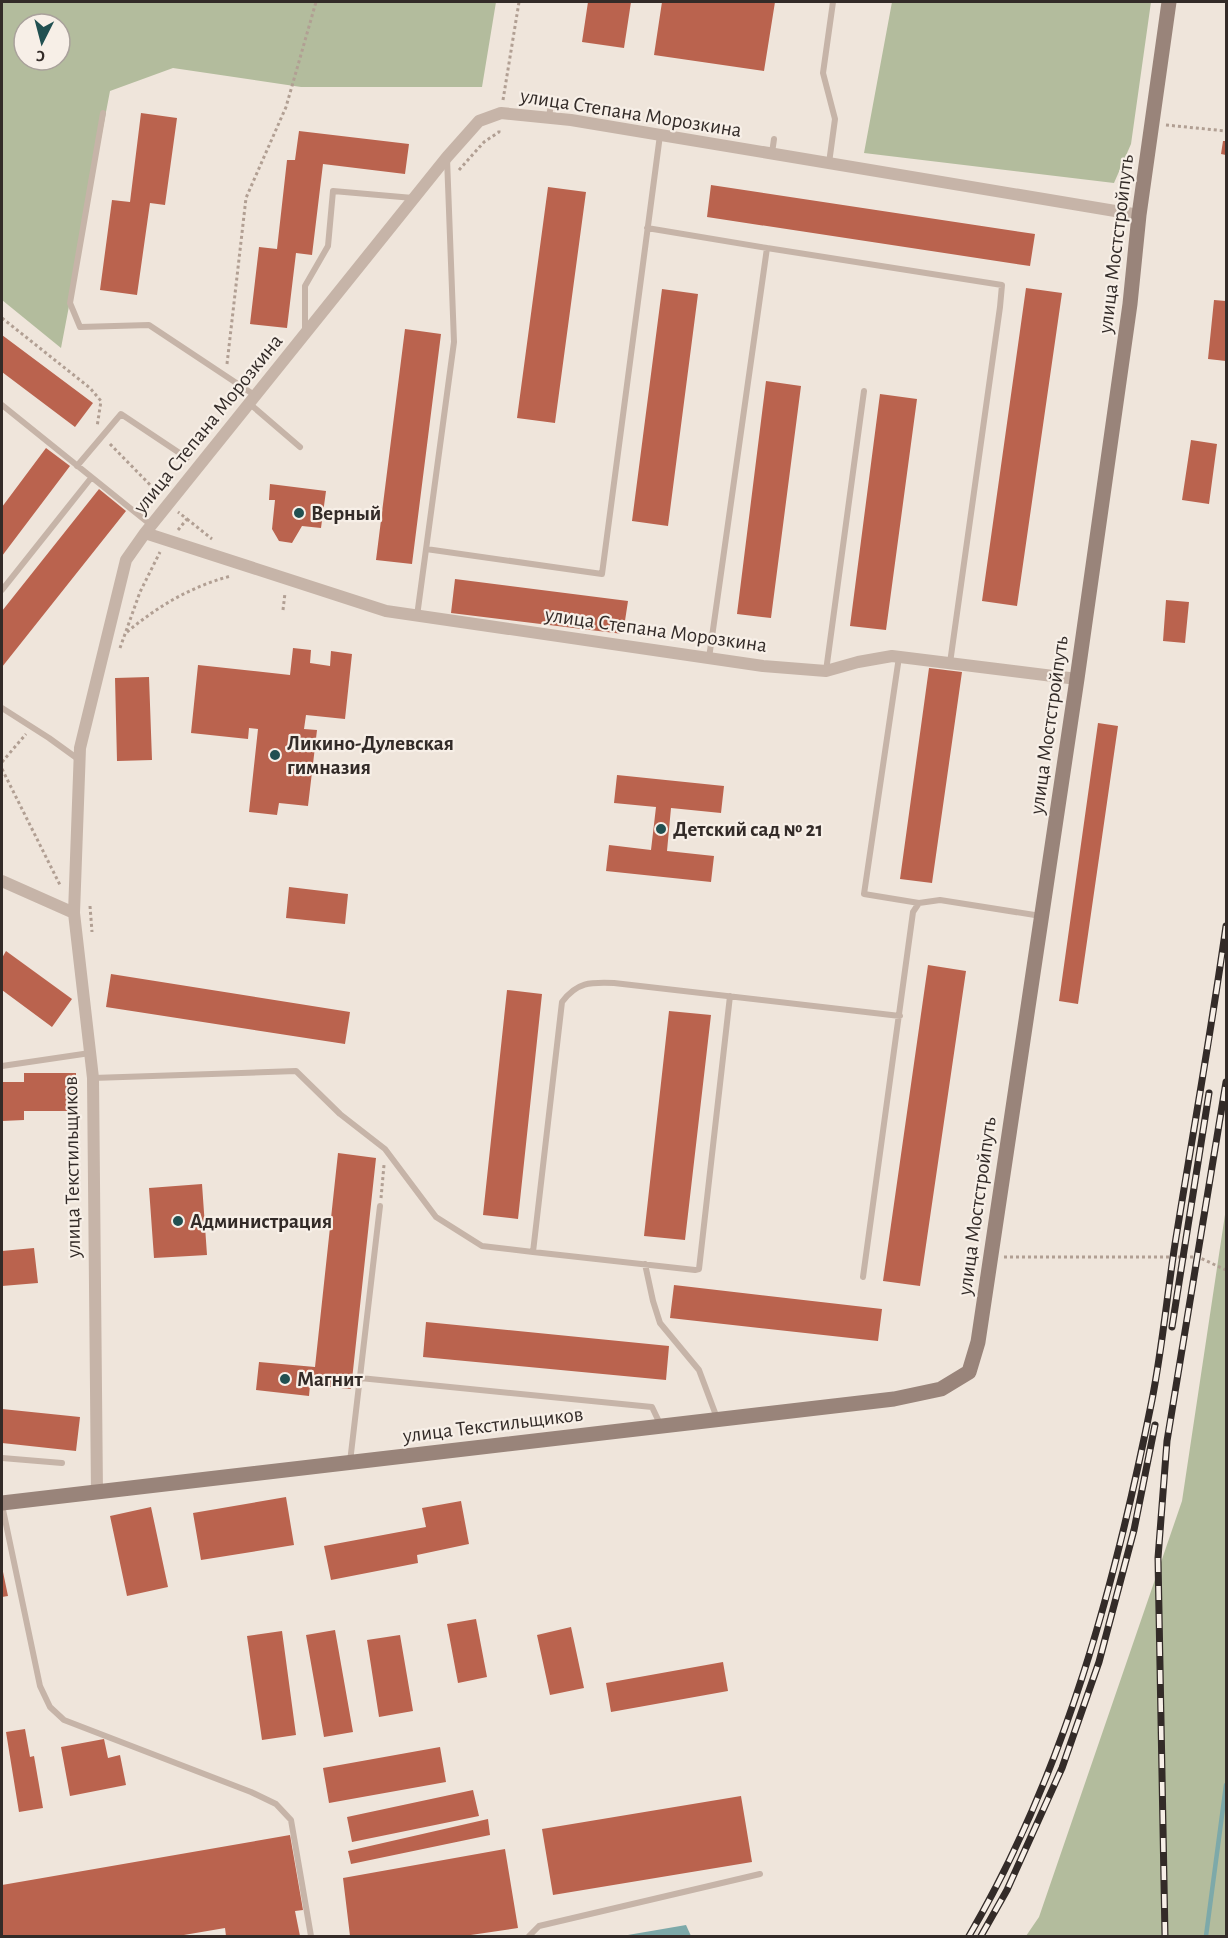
<svg xmlns="http://www.w3.org/2000/svg" width="1228" height="1938" viewBox="0 0 1228 1938" font-family="'Alegreya Sans',sans-serif">
<style>
.green{fill:#b3bc9d;fill-rule:evenodd}
.water{fill:#7da9a9}
.lines{fill:none;stroke-linecap:round;stroke-linejoin:round}
.stream{stroke:#7da9a9;stroke-width:4.5}
.building{fill:#ba634e}
.path{stroke:#b19f93;stroke-width:3;stroke-dasharray:3 3;stroke-linecap:butt}
.lane{stroke:#c6b4a8;stroke-width:6}
.street{stroke:#c6b4a8;stroke-width:12}
.secondary{stroke:#99847a;stroke-width:15}
.rail-casing{stroke:#332b28;stroke-width:7}
.rail{stroke:#f7efe7;stroke-width:4.5;stroke-dasharray:14;stroke-linecap:butt}
.poi-dot{fill:#215051;stroke:#f7efe7;stroke-width:2}
.labels{text-anchor:middle;dominant-baseline:central;stroke-width:4.5;stroke-linejoin:round;paint-order:stroke}
.street-label{font-size:21px;fill:#332b28;stroke:#f7efe7}
.poi-label{font-size:21px;font-weight:bold;fill:#332b28;stroke:#f7efe7;text-anchor:start}
</style>
<rect width="100%" height="100%" fill="#efe5db"/>
<!-- green -->
<path class="green" d="M2 2H496L482 87H301L173 68 110 91 61 348 2 300ZM24 24H60V60H24Z
M892 2H1151L1131 144 1114 183 864 153Z
M1226 1208V1936H1026L1039 1917 1182 1501Z"/>
<!-- water -->
<path class="water" d="M686 1925 691 1936H622Z"/>
<g class="lines">
<!-- stream -->
<path class="stream" d="M1206 1936 1226 1785"/>
</g>
<!-- building -->
<path class="building" d="M588 2H631L624 48 582 42Z
M662 2H775L764 71 654 55Z
M141 113 177 118 165 205 150 203 137 295 100 290 112 200 130 202Z
M299 131 409 144 405 174 323 164 312 255 296 253 287 328 250 324 259 247 277 249 287 160H295Z
M1223 141H1226V155L1221 154Z
M711 185 1035 234 1030 266 707 217Z
M548 187 586 192 555 423 517 418Z
M1026 288 1062 293 1017 606 982 601Z
M662 289 698 294 668 526 632 521Z
M1214 300 1226 301V361L1208 359Z
M405 329 441 334 412 564 376 560Z
M2 335 93 403 75 427 2 372Z
M766 381 801 386 771 618 737 614Z
M880 394 917 399 886 630 850 626Z
M1191 440 1217 444 1209 504 1182 500Z
M46 448 70 466 2 556V507Z
M270 484 326 491 321 528 302 526 292 543 279 541 272 529 275 500H269Z
M99 489 126 511 2 667V611Z
M455 579 628 601 623 634 451 613Z
M1166 600 1189 602 1185 643 1163 641Z
M293 648 311 650 310 663 330 666 331 651 352 654 345 719 306 715 304 729 317 730 308 806 279 803 277 815 249 812 258 729 249 728 248 739 191 733 198 665 290 675Z
M929 668 962 672 932 883 900 879Z
M149 677 152 760 117 761 115 678Z
M1098 723 1118 726 1078 1004 1059 1001Z
M617 775 724 786 721 813 671 808 667 851 714 856 711 882 606 871 609 845 651 850 656 807 614 803Z
M289 887 348 894 345 924 286 918Z
M6 951 72 999 52 1027 2 990V958Z
M928 965 966 971 920 1286 883 1281Z
M111 974 350 1012 345 1044 106 1007Z
M507 990 542 994 518 1219 483 1215Z
M669 1011 711 1015 685 1240 644 1236Z
M24 1073H76L75 1111H24V1120L2 1121V1082H24Z
M338 1153 376 1158 351 1389 310 1385 309 1396 256 1390 259 1362 315 1367Z
M202 1184 207 1255 154 1258 149 1188Z
M34 1248 38 1283 2 1286V1251Z
M674 1285 882 1309 878 1341 670 1318Z
M426 1322 669 1346 666 1380 423 1357Z
M2 1409 80 1417 76 1451 2 1443Z
M286 1497 294 1545 201 1560 193 1513Z
M461 1501 469 1544 417 1555 418 1563 331 1580 324 1546 426 1527 422 1508Z
M151 1507 168 1587 127 1596 110 1516Z
M2 1567 8 1596 2 1597Z
M476 1619 487 1677 458 1683 447 1624Z
M571 1627 584 1688 550 1695 537 1635Z
M335 1630 353 1732 324 1737 306 1635Z
M282 1631 296 1735 262 1740 247 1636Z
M400 1635 413 1711 379 1717 367 1640Z
M723 1662 728 1691 611 1712 606 1683Z
M25 1729 30 1757 34 1756 43 1808 19 1812 6 1732Z
M104 1739 108 1758 120 1755 126 1785 70 1796 61 1747Z
M440 1747 446 1782 329 1803 323 1768Z
M473 1790 479 1816 352 1842 347 1817Z
M741 1796 752 1862 553 1895 542 1829Z
M488 1819 490 1835 351 1864 348 1851Z
M290 1835 303 1910 295 1911 300 1936H226L225 1928 178 1936H2V1885Z
M505 1849 518 1928 464 1936H350L343 1878Z"/>
<g class="lines">
<!-- path -->
<path class="path" d="M503 100 519 2
M1166 125 1226 131
M459 170 484 142 499 132V128
M2 318 90 388 101 401 97 427
M227 364 246 198 286 107 316 2
M110 444 160 495
M187 519 212 539
M178 530 187 519 178 512
M283 610 285 593
M127 632C158 606 192 586 231 576
M120 648 140 592 160 552
M2 762 26 734
M2 769 60 885
M90 906 92 932
M381 1198 384 1165
M1004 1257H1198L1226 1270"/>
<!-- lane -->
<path class="lane" d="M103 113 70 303 80 327 149 325 256 396
M549 118 551 103
M772 153 774 139
M829 163 835 119 823 73 833 2
M647 228 767 248 709 658
M767 248 1002 285 1000 307 950 663
M305 332V286L328 246 333 191 413 198
M250 404 300 447
M2 405 151 525
M77 466 121 414 187 458
M426 549 602 574 660 135
M2 590 91 478
M417 616 454 342 447 158
M899 657 864 894 919 903
M826 671 864 391
M2 708 49 738 78 759
M730 996 699 1269 695 1270 533 1252 562 1002C577 982 590 982 614 983L900 1016
M2 1066 90 1053
M93 1078 296 1071 340 1114 385 1149 436 1217 482 1246 533 1252
M645 1264 653 1301 660 1323 699 1370 717 1418
M863 1277 913 912 919 903 940 900 1041 916
M360 1378 652 1407 661 1426
M2 1458 62 1463
M350 1462 380 1206
M2 1505 40 1686 50 1707 64 1720 251 1792 276 1804 291 1820 311 1936
M529 1936 539 1926 760 1874"/>
<!-- street -->
<path class="street" d="M145 533 386 611 763 666 826 671 858 662 892 656 1077 679
M2 881 74 913
M97 1493 93 1078 74 913 80 748 126 560 145 533 447 157 479 121 501 113 571 120 1139 215"/>
<!-- secondary -->
<path class="secondary" d="M2 1503 894 1399 941 1389 969 1372 978 1342 1077 679 1130 304 1139 215 1169 2"/>
<defs>
<path id="rail" d="M1172 1327 1209 1093
M969 1936C1065 1772 1115 1585 1152 1400 1162 1349 1167 1296 1175 1244 1192 1138 1211 1033 1226 926
M981 1936 1007 1890 1062 1768 1099 1662 1134 1530 1155 1425
M1165 1936 1158 1558 1167 1441 1226 1082"/>
</defs>
<!-- rail casing -->
<use href="#rail" class="rail-casing"/>
<!-- rail -->
<use href="#rail" class="rail"/>
</g>
<!-- markers -->
<g class="poi-dot">
<circle cx="299" cy="513" r="6"/>
<circle cx="275" cy="755" r="6"/>
<circle cx="661" cy="829" r="6"/>
<circle cx="178" cy="1221" r="6"/>
<circle cx="285" cy="1379" r="6"/>
</g>
<g class="labels">
<!-- street labels -->
<g class="street-label">
<text transform="translate(631 113) rotate(9)">улица Степана Морозкина</text>
<text transform="translate(1116 244) rotate(-83)">улица Мостстройпуть</text>
<text transform="translate(208 424) rotate(-51)">улица Степана Морозкина</text>
<text transform="translate(656 630) rotate(8)">улица Степана Морозкина</text>
<text transform="translate(1049 725) rotate(-82)">улица Мостстройпуть</text>
<text transform="translate(72 1167) rotate(-91)">улица Текстильщиков</text>
<text transform="translate(977 1206) rotate(-82)">улица Мостстройпуть</text>
<text transform="translate(493 1425) rotate(-7)">улица Текстильщиков</text>
</g>
<!-- poi labels -->
<g class="poi-label">
<text x="311" y="513">Верный</text>
<text x="287" y="743">Ликино-Дулевская<tspan x="287" dy="24">гимназия</tspan></text>
<text x="673" y="829">Детский сад № 21</text>
<text x="190" y="1221">Администрация</text>
<text x="297" y="1379">Магнит</text>
</g>
</g>
<!-- border -->
<rect width="1228" height="1938" fill="none" stroke="#332b28" stroke-width="6"/>
<!-- north arrow -->
<g transform="translate(42 42) rotate(186)"><circle r="28" fill="#f7efe7" stroke="#a9a19b" stroke-width="1.5"/>
<path d="M0-4.5L10 22L0 15L-10 22Z" fill="#215051"/>
<text y="-9" font-size="16" font-weight="bold" text-anchor="middle" fill="#332b28">С</text>
</g>
</svg>
